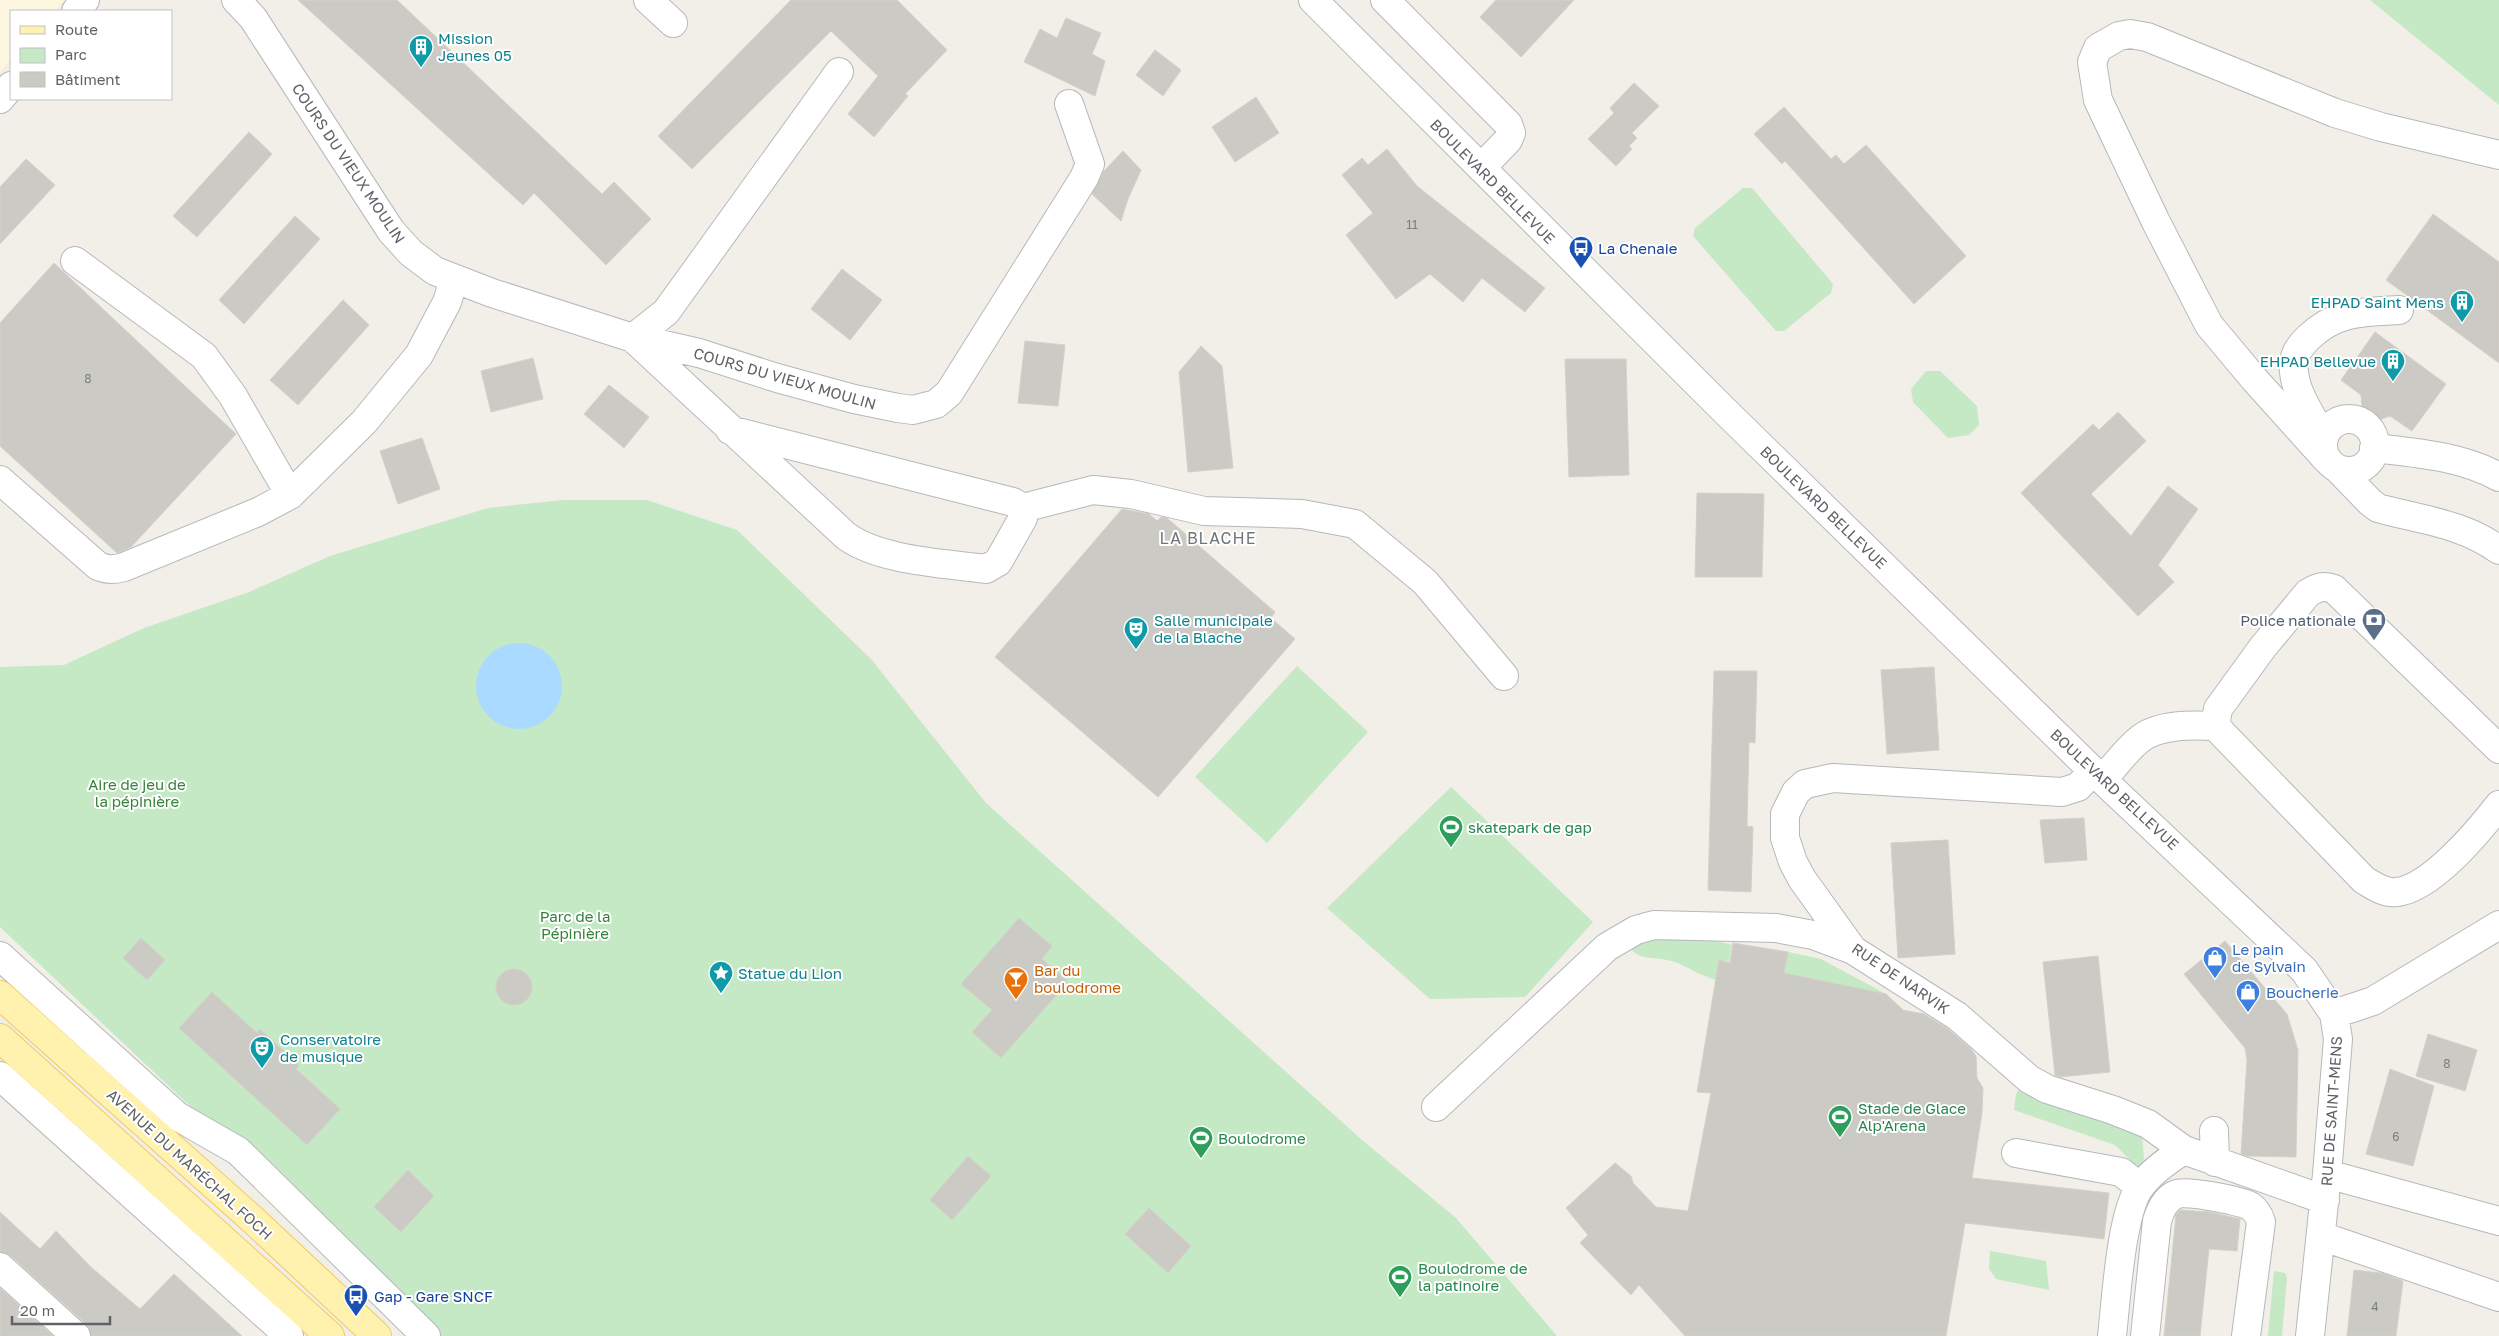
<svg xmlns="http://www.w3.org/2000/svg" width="2499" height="1336" viewBox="0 0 2499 1336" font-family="'Golos Text',sans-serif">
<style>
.commercial{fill:#fef7e0}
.green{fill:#c5e8c5}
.water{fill:#aadaff}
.building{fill:#cccac5;stroke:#d6d1c6}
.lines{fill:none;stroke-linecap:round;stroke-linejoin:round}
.minor-casing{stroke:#b5b8bc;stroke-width:30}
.major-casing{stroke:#f2c960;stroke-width:30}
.minor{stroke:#fff;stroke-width:28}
.major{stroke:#fff2af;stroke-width:28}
.labels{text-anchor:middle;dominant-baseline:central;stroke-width:4;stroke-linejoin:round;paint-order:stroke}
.number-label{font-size:12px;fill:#7a7d7f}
.culture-label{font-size:15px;fill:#0d838f;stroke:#fff;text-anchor:start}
.street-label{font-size:15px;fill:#5f6368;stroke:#fff}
.transit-label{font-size:15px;fill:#164399;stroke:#fff;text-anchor:start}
.service-label{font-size:15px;fill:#4e5e75;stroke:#fff;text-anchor:end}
.park-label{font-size:15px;fill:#348238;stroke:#fff}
.leisure-label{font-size:15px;fill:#27864d;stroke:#fff;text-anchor:start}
.shop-label{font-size:15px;fill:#366cbe;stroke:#fff;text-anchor:start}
.food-label{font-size:15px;fill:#c56008;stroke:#fff;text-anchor:start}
.neighbourhood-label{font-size:16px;letter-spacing:1px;fill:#70757a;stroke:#fff}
</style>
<rect width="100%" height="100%" fill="#f1efe8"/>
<!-- commercial -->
<path class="commercial" d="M0 0H65L55 11H11V59L0 72Z"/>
<!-- green -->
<path class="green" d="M2370 0H2499V105Z
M1743 188H1752L1833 284 1831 293 1784 331H1776L1693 236 1695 228Z
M1926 371H1940L1977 406 1979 425 1969 435 1948 438 1913 402 1911 389Z
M563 500H647L737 530 871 659 986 803 1362 1140 1456 1218 1557 1336H434L0 927V667L64 665 144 628 249 592 330 556 488 508Z
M1297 666 1368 732 1267 843 1195 777Z
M1451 787 1593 922 1525 997 1430 999 1327 908Z
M1654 937H1702L1732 945 1729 962 1719 960 1717 980C1698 976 1684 963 1667 960 1654 957 1640 960 1631 949L1633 943Z
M1788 952 1821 959 1886 994 1784 973Z
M2021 1087 2142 1134 2144 1160 2139 1169 2115 1145 2014 1110 2016 1094Z
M1990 1251 2046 1261 2049 1290 1996 1279 1989 1269Z
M2274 1271 2285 1273 2287 1277 2282 1336H2268Z"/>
<!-- water -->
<path class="water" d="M476 686a43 43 0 1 1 86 0a43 43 0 1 1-86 0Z"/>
<!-- building -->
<path class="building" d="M298 0H397L602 194 614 182 651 219 606 265 534 193 523 205Z
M791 0H897L947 50 905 94 908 96 874 137 848 114 878 76 831 31 692 169 658 136Z
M1496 0H1574L1521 57 1480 17Z
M1066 18 1101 33 1092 54 1105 61 1095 96 1024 62 1040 29 1057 38Z
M1155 50 1181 70 1163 96 1136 75Z
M1634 83 1659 106 1632 133 1637 138 1629 146 1632 149 1616 166 1588 139 1614 113 1610 108Z
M1256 97 1279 133 1235 162 1212 127Z
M1784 107 1831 159 1836 155 1844 164 1866 145 1966 256 1914 304 1785 161 1782 164 1754 134Z
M249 132 272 154 197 237 173 216Z
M1387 149 1417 186 1545 288 1525 312 1482 278 1463 302 1430 274 1396 299 1346 235 1373 213 1342 175 1362 158 1368 165Z
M1123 151 1141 170 1128 199 1121 221 1092 194 1104 171Z
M26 159 55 185 0 244V187Z
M2433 214 2499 262V363L2386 280Z
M295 216 320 239 244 324 219 300Z
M54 263 236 434 131 547 117 553 0 446V323Z
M842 269 882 300 850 340 811 309Z
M343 300 369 325 298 405 270 380Z
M2375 332 2446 384 2412 431 2390 416 2379 420 2362 408 2361 395 2341 380Z
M1025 341 1065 345 1058 406 1018 403Z
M1201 346 1222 366 1233 468 1188 472 1179 372Z
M533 358 543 399 491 412 481 371Z
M1565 359H1626L1629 475 1569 477Z
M609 385 649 417 624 448 584 414Z
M2118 412 2146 441 2091 494 2131 536 2168 486 2198 509 2158 565 2174 582 2138 616 2021 493 2093 424 2099 430Z
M422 438 440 489 398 504 380 451Z
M1697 493 1764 494 1762 577H1695Z
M1122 509 1149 514 1157 521 1161 517 1167 518 1275 612 1271 618 1295 639 1158 797 995 657Z
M1934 667 1939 750 1887 754 1881 670Z
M1714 671H1757L1755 743 1749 742 1747 826 1753 827 1751 892 1708 890Z
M2084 818 2087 860 2045 863 2040 820Z
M1948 840 1955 954 1898 958 1891 843Z
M1019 918 1052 946 1042 959 1068 982 1001 1058 972 1032 992 1010 961 984Z
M141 938 165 960 147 980 123 958Z
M2225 941 2287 1014 2298 1050 2296 1157 2248 1156 2241 1154 2247 1060 2245 1048 2184 974Z
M1733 943 1788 952 1784 973 1886 994 1903 1010 1924 1014 1948 1029 1971 1049 1976 1056 1977 1078 1983 1088 1982 1113 1972 1178 2109 1193 2104 1239 1965 1223 1946 1336H1685L1639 1285 1631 1295 1580 1243 1588 1235 1566 1208 1615 1163 1631 1176 1633 1183 1656 1207 1688 1211 1711 1093 1697 1092 1719 960 1730 963Z
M2098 956 2110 1072 2060 1077 2055 1075 2043 962Z
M496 987a18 18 0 1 1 36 0a18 18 0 1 1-36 0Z
M212 992 257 1033 260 1029 299 1065 296 1069 340 1109 307 1145 179 1028Z
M2428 1034 2477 1050 2465 1091 2416 1076Z
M2390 1069 2434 1086 2413 1166 2366 1154Z
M968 1156 991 1176 952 1220 930 1200Z
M408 1170 434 1196 401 1232 374 1207Z
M1149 1208 1191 1246 1168 1273 1125 1234Z
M2180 1210 2210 1212 2240 1219 2237 1251 2209 1249 2200 1336H2164L2176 1215Z
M0 1212 40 1249 56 1231 92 1268 140 1309 174 1274 242 1336H91L86 1324 10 1255 0 1252Z
M2354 1270 2381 1273 2403 1281 2396 1336H2347Z
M0 1288 53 1336H0Z"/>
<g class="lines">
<defs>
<path id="minor" d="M236 0 253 18 391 231 411 253 435 271 492 293 633 338 699 353 777 378 854 399 898 408 913 410 936 404 949 393 1084 178 1090 164 1069 104
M648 0 673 23
M1313 0 1729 415 2093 771 2304 970 2334 1014 2338 1039 2327 1174 2310 1336
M1385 0 1508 124 1511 133 1508 140 1481 168
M76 11 85 0
M0 99 11 86
M75 261 204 356 233 396 290 495
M633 338 666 312 839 72
M634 339 846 536C881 561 943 563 986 569L998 562 1023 518V508L1013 502 730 430
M2323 445a26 26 0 1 1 52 0a26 26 0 1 1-52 0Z
M2323 438C2313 417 2296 395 2294 372 2292 357 2298 348 2308 338 2336 311 2362 312 2399 310
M2374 448C2417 453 2461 456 2499 477
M2327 460 2255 380 2209 325 2156 222 2098 100 2092 62 2098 48 2119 36 2130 34 2147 37 2335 113 2381 127 2499 155
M2339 470 2370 502 2378 508C2420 520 2462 523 2499 550
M0 480 98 566C107 570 114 570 124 567L258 512 290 495 364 422 419 355 447 302 454 280
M1023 508 1093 490 1131 494 1204 511 1302 514 1355 524 1425 582 1504 676
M2215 726 2218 709 2263 647 2308 593C2318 587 2324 585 2334 589L2499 749
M2093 771 2078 787 2062 792 1833 778 1805 784 1796 792 1785 814V838L1793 862 1802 879 1853 950 1957 1016 2029 1079 2047 1089 2113 1110 2148 1124 2184 1150 2325 1200
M2103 779C2115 766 2126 750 2140 739 2159 724 2192 725 2215 726L2364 880C2374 886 2385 894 2397 892 2431 888 2478 832 2499 805
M0 956 177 1116 238 1151 426 1336
M2334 1014 2373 1001 2499 925
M0 1076 289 1336
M1436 1107 1607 947 1636 930 1654 925 1776 928 1813 935 1853 950
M2214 1131 2215 1162
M2016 1153 2121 1172 2140 1187
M2327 1174 2499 1221
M2321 1236 2499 1297
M0 1267 76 1336
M2112 1336C2116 1301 2121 1213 2140 1187 2152 1171 2168 1160 2184 1150
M2145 1336 2157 1221C2160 1211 2165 1198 2177 1194 2187 1190 2240 1201 2250 1206 2256 1210 2259 1215 2261 1222L2246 1336"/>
<path id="major" d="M0 995 252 1219 377 1336
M0 1038 330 1336"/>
</defs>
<!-- minor casing -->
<use href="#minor" class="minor-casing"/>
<!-- major casing -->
<use href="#major" class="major-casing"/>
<!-- minor -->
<use href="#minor" class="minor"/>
<!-- major -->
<use href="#major" class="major"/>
</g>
<!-- icons -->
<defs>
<symbol id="building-pin" viewBox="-11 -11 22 30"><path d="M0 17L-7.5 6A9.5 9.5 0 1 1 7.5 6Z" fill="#0f9aa8" stroke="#fff"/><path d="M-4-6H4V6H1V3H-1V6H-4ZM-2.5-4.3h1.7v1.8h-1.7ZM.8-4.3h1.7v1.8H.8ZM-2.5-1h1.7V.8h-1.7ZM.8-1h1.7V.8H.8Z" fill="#fff"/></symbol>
<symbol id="bus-pin" viewBox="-11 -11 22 30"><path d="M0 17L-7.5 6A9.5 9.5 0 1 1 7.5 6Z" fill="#1a4fb4" stroke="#fff"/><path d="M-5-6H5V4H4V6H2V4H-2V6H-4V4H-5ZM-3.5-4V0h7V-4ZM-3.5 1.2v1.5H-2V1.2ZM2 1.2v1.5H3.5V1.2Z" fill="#fff"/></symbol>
<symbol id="bank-pin" viewBox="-11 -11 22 30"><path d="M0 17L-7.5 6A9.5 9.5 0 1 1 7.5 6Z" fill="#5c6f8a" stroke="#fff"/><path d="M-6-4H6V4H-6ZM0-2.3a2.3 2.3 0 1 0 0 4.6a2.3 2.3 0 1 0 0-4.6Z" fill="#fff"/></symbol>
<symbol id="theatre-pin" viewBox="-11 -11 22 30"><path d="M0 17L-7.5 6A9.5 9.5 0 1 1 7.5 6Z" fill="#0f9aa8" stroke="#fff"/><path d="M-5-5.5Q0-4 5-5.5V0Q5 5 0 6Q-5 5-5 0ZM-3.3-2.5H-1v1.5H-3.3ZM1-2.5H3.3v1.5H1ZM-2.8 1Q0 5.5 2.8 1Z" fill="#fff"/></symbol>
<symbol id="stadium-pin" viewBox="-11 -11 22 30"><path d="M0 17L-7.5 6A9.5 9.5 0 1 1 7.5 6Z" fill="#2e9e5b" stroke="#fff"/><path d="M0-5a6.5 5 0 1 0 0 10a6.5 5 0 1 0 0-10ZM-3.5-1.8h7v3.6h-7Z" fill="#fff"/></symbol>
<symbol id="shop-pin" viewBox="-11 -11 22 30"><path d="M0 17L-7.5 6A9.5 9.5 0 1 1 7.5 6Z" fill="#3f7fe0" stroke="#fff"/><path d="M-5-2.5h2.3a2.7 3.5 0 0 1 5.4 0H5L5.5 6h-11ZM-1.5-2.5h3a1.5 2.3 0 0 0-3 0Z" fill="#fff"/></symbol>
<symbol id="sight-pin" viewBox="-11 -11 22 30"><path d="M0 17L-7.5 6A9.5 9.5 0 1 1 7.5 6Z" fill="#0f9aa8" stroke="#fff"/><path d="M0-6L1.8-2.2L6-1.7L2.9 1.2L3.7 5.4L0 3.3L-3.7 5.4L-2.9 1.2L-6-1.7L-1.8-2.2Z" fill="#fff"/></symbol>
<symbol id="bar-pin" viewBox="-11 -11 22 30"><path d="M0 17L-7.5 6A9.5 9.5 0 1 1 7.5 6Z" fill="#e8710a" stroke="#fff"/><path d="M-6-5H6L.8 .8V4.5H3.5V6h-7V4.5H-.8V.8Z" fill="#fff"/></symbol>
</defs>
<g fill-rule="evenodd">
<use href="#building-pin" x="407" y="33" width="28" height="38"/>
<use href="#bus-pin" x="1567" y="234" width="28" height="38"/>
<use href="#building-pin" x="2448" y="288" width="28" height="38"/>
<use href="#building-pin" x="2379" y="347" width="28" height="38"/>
<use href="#bank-pin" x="2360" y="606" width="28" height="38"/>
<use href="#theatre-pin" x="1122" y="615" width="28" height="38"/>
<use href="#stadium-pin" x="1437" y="813" width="28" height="38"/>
<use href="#shop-pin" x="2201" y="944" width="28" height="38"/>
<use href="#sight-pin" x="707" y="959" width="28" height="38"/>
<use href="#bar-pin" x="1002" y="965" width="28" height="38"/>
<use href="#shop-pin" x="2234" y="978" width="28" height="38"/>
<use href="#theatre-pin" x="248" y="1034" width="28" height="38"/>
<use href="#stadium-pin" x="1826" y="1103" width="28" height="38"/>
<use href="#stadium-pin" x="1187" y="1124" width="28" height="38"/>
<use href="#stadium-pin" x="1386" y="1263" width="28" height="38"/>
<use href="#bus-pin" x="342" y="1282" width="28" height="38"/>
</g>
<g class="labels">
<!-- number labels -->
<g class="number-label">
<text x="1412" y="224">11</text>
<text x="88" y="378">8</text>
<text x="2447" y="1063">8</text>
<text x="2396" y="1136">6</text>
<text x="2375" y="1306">4</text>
</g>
<!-- culture labels -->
<g class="culture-label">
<text x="438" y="38">Mission<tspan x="438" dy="17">Jeunes 05</tspan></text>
<text x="2444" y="302" text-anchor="end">EHPAD Saint Mens</text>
<text x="2376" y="361" text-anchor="end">EHPAD Bellevue</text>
<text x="1154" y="620">Salle municipale<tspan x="1154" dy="17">de la Blache</tspan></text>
<text x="738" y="973">Statue du Lion</text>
<text x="280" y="1039">Conservatoire<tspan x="280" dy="17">de musique</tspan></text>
</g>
<!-- street labels -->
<g class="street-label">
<text transform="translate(349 163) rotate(56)">COURS DU VIEUX MOULIN</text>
<text transform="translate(1493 181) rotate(45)">BOULEVARD BELLEVUE</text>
<text transform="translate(785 378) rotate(16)">COURS DU VIEUX MOULIN</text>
<text transform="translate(1824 507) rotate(44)">BOULEVARD BELLEVUE</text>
<text transform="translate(2115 789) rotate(43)">BOULEVARD BELLEVUE</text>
<text transform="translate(1901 978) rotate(34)">RUE DE NARVIK</text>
<text transform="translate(2331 1111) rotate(-86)">RUE DE SAINT-MENS</text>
<text transform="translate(190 1164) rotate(42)">AVENUE DU MARÉCHAL FOCH</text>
</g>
<!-- transit labels -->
<g class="transit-label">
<text x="1598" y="248">La Chenaie</text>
<text x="374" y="1296">Gap - Gare SNCF</text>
</g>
<!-- service labels -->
<g class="service-label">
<text x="2356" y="620">Police nationale</text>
</g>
<!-- park labels -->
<g class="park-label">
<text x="137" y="784">Aire de jeu de<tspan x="137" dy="17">la pépinière</tspan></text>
<text x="575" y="916">Parc de la<tspan x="575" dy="17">Pépinière</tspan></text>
</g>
<!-- leisure labels -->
<g class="leisure-label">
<text x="1468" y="827">skatepark de gap</text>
<text x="1858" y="1108">Stade de Glace<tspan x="1858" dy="17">Alp'Arena</tspan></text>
<text x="1218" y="1138">Boulodrome</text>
<text x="1418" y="1268">Boulodrome de<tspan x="1418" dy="17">la patinoire</tspan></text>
</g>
<!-- shop labels -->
<g class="shop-label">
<text x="2232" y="949">Le pain<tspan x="2232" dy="17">de Sylvain</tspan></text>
<text x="2266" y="992">Boucherie</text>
</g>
<!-- food labels -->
<g class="food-label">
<text x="1034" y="970">Bar du<tspan x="1034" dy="17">boulodrome</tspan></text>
</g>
<!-- neighbourhood labels -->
<g class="neighbourhood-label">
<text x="1208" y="538">LA BLACHE</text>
</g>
</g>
<!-- legend -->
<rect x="10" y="10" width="162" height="90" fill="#ffffff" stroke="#bfc1c3"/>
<rect x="20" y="26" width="25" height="8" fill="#fff2af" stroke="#bfc1c3"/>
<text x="55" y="35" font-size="15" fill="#5f6368">Route</text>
<rect x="20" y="48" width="25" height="15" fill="#c5e8c5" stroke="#bfc1c3"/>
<text x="55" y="60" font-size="15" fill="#5f6368">Parc</text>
<rect x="20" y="72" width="25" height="15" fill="#cccac5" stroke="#bfc1c3"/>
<text x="55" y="85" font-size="15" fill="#5f6368">Bâtiment</text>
<!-- scale -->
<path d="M12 1316v8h98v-8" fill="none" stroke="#5f6368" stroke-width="2.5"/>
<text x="20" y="1316" font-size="15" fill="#5f6368" stroke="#ffffff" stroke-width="4" paint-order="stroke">20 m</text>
</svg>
